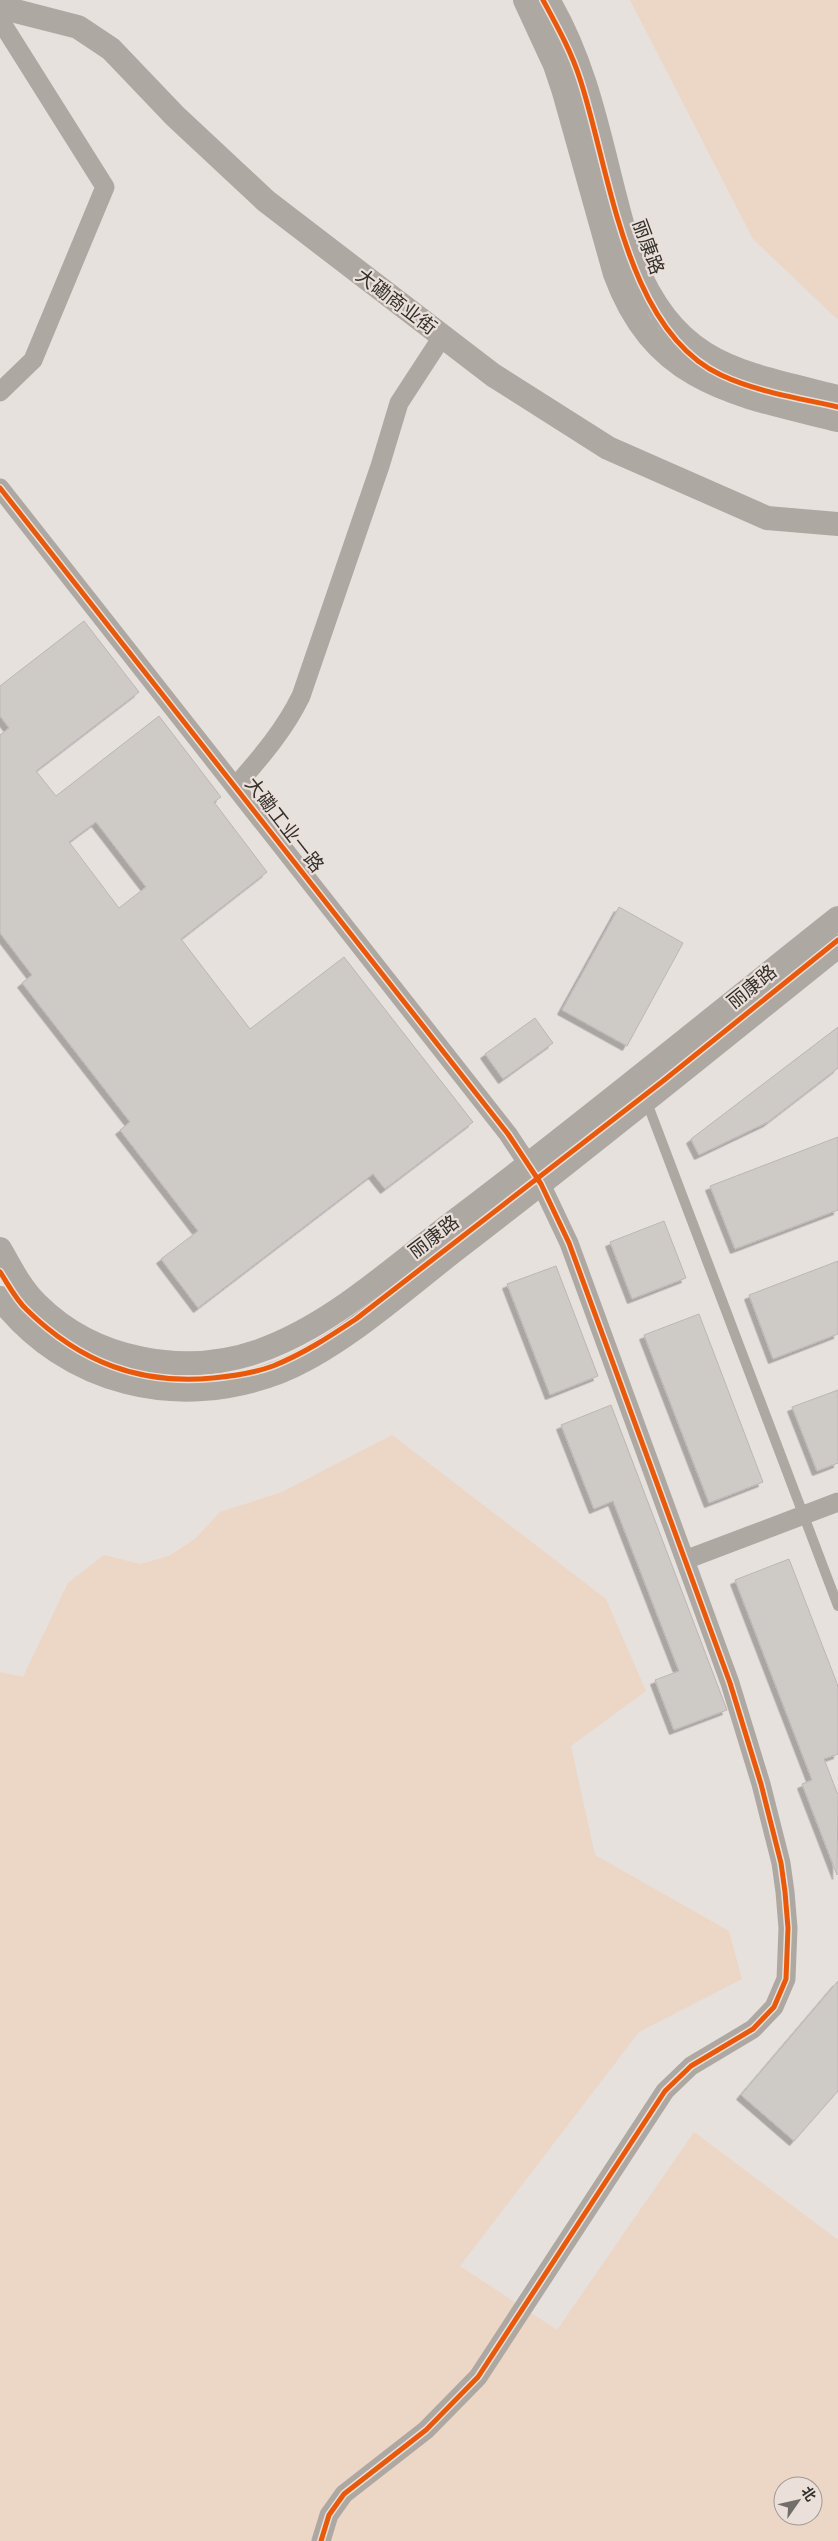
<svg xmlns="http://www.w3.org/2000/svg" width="838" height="2541" viewBox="0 0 838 2541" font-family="Karla,'Noto Sans SC',sans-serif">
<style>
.green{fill:#ecd6c5;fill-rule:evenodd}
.building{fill:#cecac6;stroke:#bbb7b4;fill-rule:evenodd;filter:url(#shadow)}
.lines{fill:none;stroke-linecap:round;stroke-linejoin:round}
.service{stroke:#aea8a3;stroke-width:10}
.minor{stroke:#aea8a3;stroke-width:19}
.tertiary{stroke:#aea8a3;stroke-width:24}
.cycleway-casing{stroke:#eae0d9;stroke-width:8}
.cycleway{stroke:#e8590c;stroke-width:5}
.labels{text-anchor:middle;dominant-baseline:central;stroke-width:4.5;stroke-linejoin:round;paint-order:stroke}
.street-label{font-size:19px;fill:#33302d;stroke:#eae0d9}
</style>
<defs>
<filter id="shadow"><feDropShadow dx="-4.5" dy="4.5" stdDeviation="0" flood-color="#0004"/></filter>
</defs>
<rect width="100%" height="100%" fill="#e6e1dd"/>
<!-- green -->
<path class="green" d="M630 0H838V320L753 239Z
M392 1435 606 1599 646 1691 571 1746 595 1855 729 1931 742 1979 639 2032 460 2266 557 2330 694 2132 838 2240V2541H0V1672L23 1677 68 1583 104 1555 140 1564 169 1556 196 1538 220 1512 282 1492ZM783 2486H813V2516H783Z"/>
<!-- building -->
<path class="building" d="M84 621 139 692 36 771 56 796 159 716 221 797 214 802 267 872 181 939 250 1029 344 957 473 1122 385 1189 373 1174 198 1308 161 1259 198 1231 120 1130 130 1122 22 983 32 975 0 933V735L9 728 0 716V686ZM96 822 146 887 119 908 69 842Z
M619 907 683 943 627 1046 562 1010Z
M535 1018 553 1043 503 1079 485 1054Z
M838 1027V1068L768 1122 699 1155 691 1139Z
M838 1137V1210L735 1249 710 1186Z
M664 1221 686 1278 632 1299 610 1242Z
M838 1261V1334L773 1359 749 1295Z
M556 1266 598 1376 550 1395 507 1284Z
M699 1314 763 1482 709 1503 644 1335Z
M838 1390V1463L817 1471 792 1407Z
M611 1405 727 1710 674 1730 655 1680 679 1671 613 1501 594 1509 561 1425Z
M789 1559 838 1686V1754L824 1759 838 1795 837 1875 802 1784 812 1780 735 1580Z
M838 1981V2091L794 2141 741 2095Z"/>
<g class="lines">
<!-- service -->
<path class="service" d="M646 1100 838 1606"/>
<!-- minor -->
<path class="minor" d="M0 20 105 187 33 360 0 392
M0 488 508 1134 541 1184 569 1243 730 1683 761 1784 781 1863 785 1892 788 1928 786 1979 774 2007 753 2029 691 2066 665 2091 478 2377 426 2430 344 2494 329 2515 321 2541
M235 787C260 758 284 731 301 696L380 466 399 403 442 337
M685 1560 838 1502"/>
<!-- tertiary -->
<path class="tertiary" d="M525 0 555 65 564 92 615 274C655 384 737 395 838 420
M548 0C595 79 604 171 632 257 676 366 735 371 838 397
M0 7 78 27 111 49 175 116 266 201 493 375 608 448 767 518 838 524
M0 1249C11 1268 21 1289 37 1304 94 1361 184 1377 259 1351 330 1326 389 1271 448 1226 580 1127 708 1021 838 918
M0 1298C67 1385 178 1411 279 1372 339 1349 407 1287 459 1247 587 1149 712 1047 838 946"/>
<defs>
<path id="cycleway" d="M543 0C557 26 571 51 580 79 610 170 625 330 721 375 757 392 799 398 838 407
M0 488 508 1134 541 1184 569 1243 730 1683 761 1784 781 1863 785 1892 788 1928 786 1979 774 2007 753 2029 691 2066 665 2091 478 2377 426 2430 344 2494 329 2515 321 2541
M0 1272C8 1284 16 1300 27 1310 80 1362 139 1385 213 1378 233 1376 254 1373 273 1366 303 1354 329 1337 356 1319L663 1081 838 940"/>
</defs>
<!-- cycleway casing -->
<use href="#cycleway" class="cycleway-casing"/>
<!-- cycleway -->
<use href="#cycleway" class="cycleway"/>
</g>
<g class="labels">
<!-- street labels -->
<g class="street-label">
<text transform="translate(648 247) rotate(70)">丽康路</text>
<text transform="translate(396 302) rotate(37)">大磡商业街</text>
<text transform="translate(284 825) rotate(52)">大磡工业一路</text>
<text transform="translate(752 987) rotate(-39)">丽康路</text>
<text transform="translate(434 1237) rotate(-37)">丽康路</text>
</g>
</g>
<!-- north arrow -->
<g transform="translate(798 2501) rotate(56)"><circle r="24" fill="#eae0d9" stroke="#a19a94"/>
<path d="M0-4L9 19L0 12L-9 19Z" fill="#726e6b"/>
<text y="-8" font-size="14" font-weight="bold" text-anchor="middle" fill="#33302d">北</text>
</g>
</svg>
